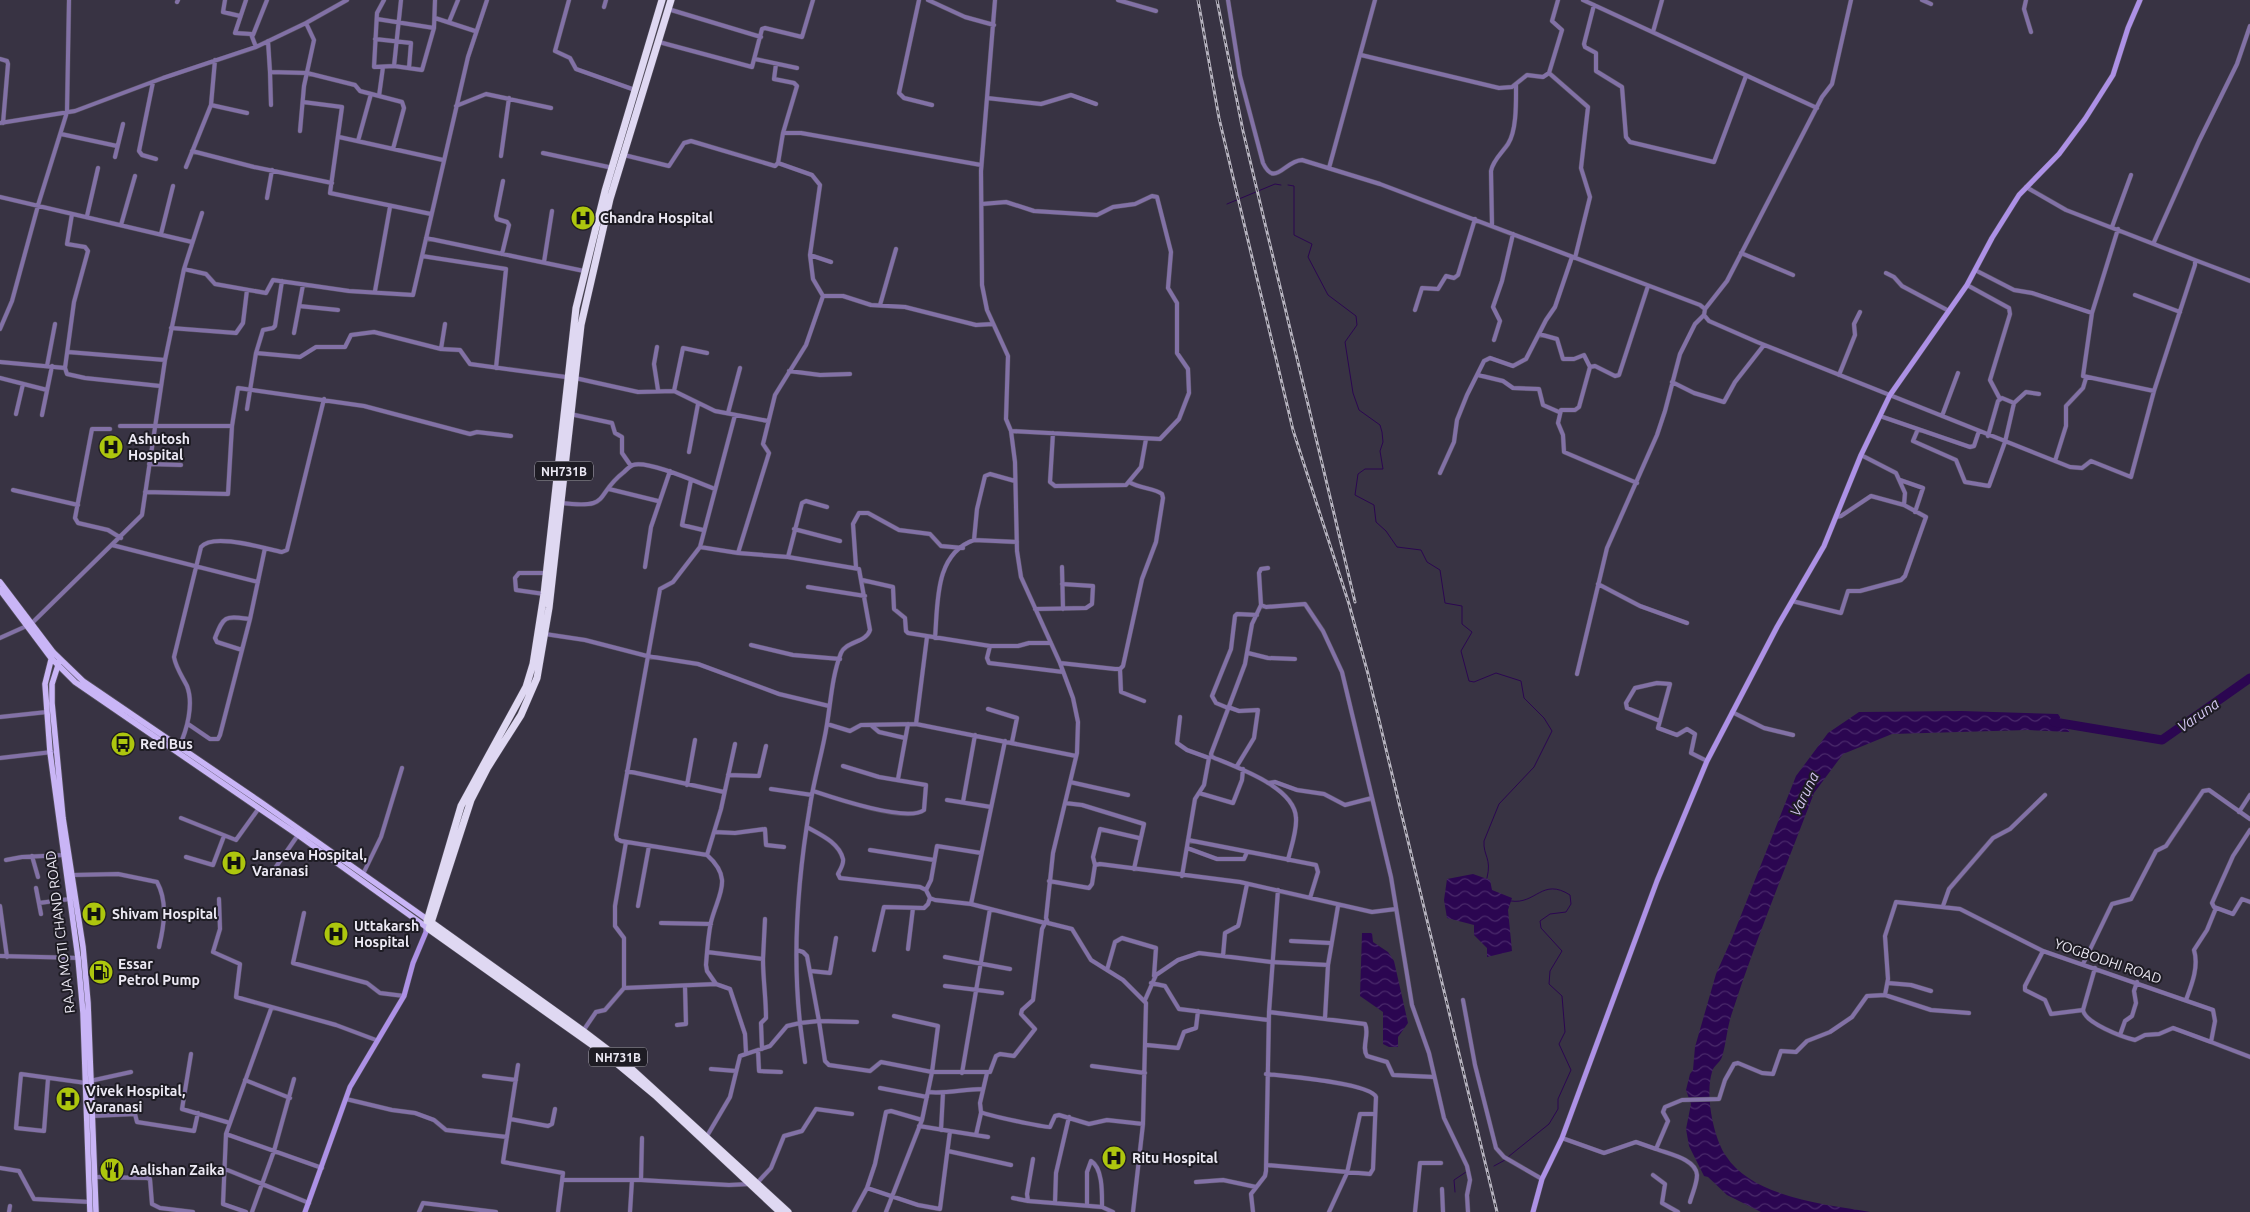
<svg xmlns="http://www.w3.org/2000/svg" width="2250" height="1212" viewBox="0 0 2250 1212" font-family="Ubuntu,sans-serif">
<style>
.water{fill:url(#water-waves)}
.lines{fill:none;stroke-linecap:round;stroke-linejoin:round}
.stream{stroke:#2b0651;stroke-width:1}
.river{stroke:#2b0651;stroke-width:9}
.street-casing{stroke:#55505f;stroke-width:5}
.secondary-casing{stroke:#55505f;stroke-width:6}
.primary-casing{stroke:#55505f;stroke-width:7}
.highway-casing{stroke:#55505f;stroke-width:8}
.street{stroke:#8271a6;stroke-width:4}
.secondary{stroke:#ad91e6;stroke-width:5}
.primary{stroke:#c9b5f6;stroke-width:5.5}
.highway{stroke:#dfd8f2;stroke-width:7}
.rail-casing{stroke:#b6b3bf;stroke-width:3}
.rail{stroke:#1e1c24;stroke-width:1;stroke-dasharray:4;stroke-linecap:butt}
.labels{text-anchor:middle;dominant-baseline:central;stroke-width:4;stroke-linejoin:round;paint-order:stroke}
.shield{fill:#1e1c24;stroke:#aeacb6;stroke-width:1}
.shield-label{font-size:12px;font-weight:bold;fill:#ece9f4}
.poi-label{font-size:14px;font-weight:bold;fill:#ece9f4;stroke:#1e1c24;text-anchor:start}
.street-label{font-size:14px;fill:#ece9f4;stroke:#1e1c24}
.water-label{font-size:15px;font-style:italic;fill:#d4c7f2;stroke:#1e1c24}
</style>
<defs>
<pattern id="water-waves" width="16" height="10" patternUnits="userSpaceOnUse" patternTransform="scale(1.25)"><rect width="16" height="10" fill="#2b0651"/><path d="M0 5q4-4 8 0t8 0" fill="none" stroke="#4a2a6b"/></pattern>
</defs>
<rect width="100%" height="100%" fill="#383343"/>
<!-- water -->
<path class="water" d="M1962 711 2058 714 2070 732 2027 730 1892 734 1843 754 1814 793C1786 867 1755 941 1731 1016 1727 1029 1726 1044 1722 1057 1720 1063 1713 1066 1712 1072 1705 1094 1713 1137 1726 1156 1753 1198 1826 1204 1870 1212H1761L1727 1195 1708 1177 1704 1176 1689 1146 1686 1129 1691 1104 1686 1090 1690 1074 1693 1070 1695 1047 1716 974 1732 938 1796 776 1828 733 1859 712Z
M1473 874 1490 880 1492 890 1512 898 1508 910 1512 951 1487 957V948L1474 935V925L1447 918 1444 900 1447 879Z
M1362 933H1372L1373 942 1388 952 1394 961 1408 1023 1398 1037V1047H1389L1383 1044V1012L1360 996Z"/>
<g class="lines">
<!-- stream -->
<path class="stream" d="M1288 185 1294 186V235L1312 244 1308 257 1328 295 1356 316 1357 325 1345 342 1353 393 1359 410 1380 425 1382 432 1383 442 1380 451 1383 469H1365L1358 474 1355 495 1374 505 1376 522 1386 531 1397 547 1421 550 1427 562 1440 570 1445 603 1462 606V624L1472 632 1461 651 1469 681 1474 682 1496 673 1521 681 1524 698 1544 718 1552 731 1534 767 1499 804 1484 841C1483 856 1492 858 1487 878
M1227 204 1275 184 1281 185
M1508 1157 1549 1124 1558 1109V1099L1571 1070 1559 1044 1565 1032 1562 996 1549 984 1550 971 1562 951 1541 928 1540 921 1550 914 1566 912 1571 904 1570 895C1542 877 1536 905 1511 901
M1494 1166 1505 1160
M1455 1192 1454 1180 1466 1172"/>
<!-- river -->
<path class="river" d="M2054 722 2162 740 2250 678"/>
<defs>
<path id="street" d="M225 0 223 12 240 16
M246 0 235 33 251 34 256 47
M384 0 377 13 374 67 394 66 422 70 434 28 435 0
M569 0 555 51 570 58 576 69 635 90
M919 0 899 93 904 98 932 105
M928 0 965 17 994 25
M995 0 981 171 982 285 987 310 1008 356 1006 419 1011 431 1015 462 1017 551 1021 577 1060 663 1073 698 1078 722 1077 753 1053 853 1046 918 1048 923 1072 929 1091 960 1123 980 1146 1003 1143 1124 1133 1212
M1118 0 1156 11
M1228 0 1240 76 1263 163C1275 188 1284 161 1302 160L1380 184 1700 305 1705 309 1704 315 1709 321 1757 342 2070 467 2082 468 2091 461 2131 477 2154 391
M1583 0 1817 108
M1922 0 1931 4
M2026 0 2024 9 2031 32
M177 2 178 0
M1594 5 1584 44 1585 47 1596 53V71L1622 87 1626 137 1630 142 1714 162 1746 76
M604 7 606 0
M668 9 761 37
M435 18 475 31
M377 19 434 28
M449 22 458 0
M1653 32 1662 0
M253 35 267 0
M375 39 411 43 409 68
M268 41 270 72 307 73 355 85 360 91 402 102 404 108 393 149
M659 42 752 67 762 29 765 28 802 37 813 0
M1361 55 1499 88 1512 87 1527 75 1543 77 1549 73 1562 30 1552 21 1558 0
M0 59 7 61 8 64 3 123
M755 59 797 68
M394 66 401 0
M270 72 271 105
M1549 73 1588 107 1581 168 1590 197 1575 258
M153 82 139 151 142 155 156 159
M379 96 383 67
M987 98 1041 104 1071 95 1096 104
M303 102 342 107 330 193 431 214
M211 105 247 113
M456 106 486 94 551 108
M0 123 75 111 163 78 256 47 306 23 347 0
M300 131 304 86 314 40 306 23
M783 133H801L981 165
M61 134 117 146
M339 137 443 160
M358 141 371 94
M192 151 254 167 332 183
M543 153 613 168
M624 155 669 166 684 143 691 141 775 166 778 163 783 133 797 86 794 83 774 79 776 64
M501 156 509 98
M115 157 123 124
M778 163 812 175 820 185 810 255 813 279 823 296H843L871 305 905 307 976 325 993 324
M186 167 211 105 215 60
M1329 168 1375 0
M2026 187 2066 210 2195 260V265L2154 391 2083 376 2092 313 2118 229
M0 197 192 242
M267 198 272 170
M982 204 1006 202 1034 211 1097 215 1113 207 1135 204 1152 196 1157 197 1171 252 1168 288 1177 303V353L1188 369 1189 393 1179 419 1160 439 1011 431
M72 214 67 244 85 247 88 251 74 302 65 368 67 374 85 378 160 386
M87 216 98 168
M121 225 135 176
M1492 225 1491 171C1493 160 1502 153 1508 144 1517 130 1516 101 1516 85
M2112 227 2131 175
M161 234 173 186
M426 238 584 271
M2154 242 2199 141 2237 64 2250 26
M1741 253 1793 275
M502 254 509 225 507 222 497 219 496 216 503 181
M810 255 831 262
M422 256 506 269 496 368
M2195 260 2250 281
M544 262 552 211
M184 269 206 274 215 284 266 293 273 280 349 291 413 295 468 57 487 0
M1975 270 2014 290 2032 293 2092 313
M1886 273 1894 277 1902 286 1949 311
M1967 285 2009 308 2010 314 1990 380 2000 399
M375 291 390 207
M2135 295 2180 312
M880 305 896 249
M299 306 338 310
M1705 309 1727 281 1822 97 1832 84 1851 0
M1415 310 1422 288 1438 289 1446 276 1454 278 1458 275 1475 219
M445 324 441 349 460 350 470 364 566 377
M171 328 236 333 243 323 247 290
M0 329 12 301 39 202 67 112 69 0
M294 333 303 285
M1539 334 1557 339 1563 359H1574L1584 355 1590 367
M1494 340 1500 321 1493 307 1502 281 1513 234
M657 347 654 364 658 390
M68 352 165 360
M256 353 300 357 316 347H345L351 335 374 332 441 349
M0 362 65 368
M47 366 55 324
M789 371 820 375 850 374
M1478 375 1503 381 1513 388 1539 389 1543 405 1559 412
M1839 375 1855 335 1854 324 1860 312
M0 378 47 390
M575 378 638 392 674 391 715 411 768 421
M1672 382 1694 393 1724 402 1735 382 1764 345
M674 391 683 348 707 353
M247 409 256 353 263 330 273 328 275 326 282 281
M728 413 740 368
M16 414 23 384
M570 414 612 423 615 433 622 437V453L631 466
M42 415 52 366
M1880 416 1970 447 1974 446 1979 431
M1942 416 1958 373
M120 426H232
M110 429H92L75 518 78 523 108 530 121 538
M1918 429 1913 441 1956 460 1965 482 1989 486 2005 442 2014 403 2026 392 2039 394
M1053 433 1050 482 1055 486 1126 485 1141 467 1146 439
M1988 436 1998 401 2002 398 2014 403
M689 452 698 404
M2055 461 2066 426V406L2083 388 2086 378
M149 464 181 465
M1440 473 1454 442 1457 420 1467 395 1484 361 1490 358 1513 366 1526 359 1546 320 1555 307 1572 257
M691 480 682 525 703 530
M1900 480 1923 488 1915 512
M1637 483 1564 452 1563 435 1558 423 1561 410H1575L1579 407 1590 367 1595 366 1615 376 1619 375 1648 286
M609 489 658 501
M13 490 78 505
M145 492 228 494 232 426 238 388 364 406 470 434 477 432 511 436
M561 503C613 509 593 496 624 472 627 469 630 466 633 465 648 460 699 483 715 489
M1836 517 1841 516 1871 496 1904 505
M794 529 840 541
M974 540 977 509 985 476 990 474 1015 481
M112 545 258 582
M700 547 735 415
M788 557 802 503 806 501 827 507
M645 567 651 527 670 471
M856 567 853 524 859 513H868L899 530 930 534 941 546 963 548
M1062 567 1063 609
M1268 568 1261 569 1259 573 1261 605 1266 607 1305 604 1323 631 1342 672 1391 877 1412 1005 1429 1053 1444 1118 1467 1166 1470 1180 1467 1195 1468 1212
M862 580 893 587 894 609 905 618 906 631 908 633 990 646H1018L1029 643H1051
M1598 584 1640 606 1687 623
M808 587 865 596
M544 594 516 590 515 578 519 573H546
M1792 601 1841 613 1848 591H1860L1901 580 1905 576 1926 517 1904 505 1905 493 1896 473 1861 455
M1261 605 1252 624 1245 664 1211 754 1212 757C1236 767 1295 787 1296 818 1297 831 1291 847 1288 860
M1035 609 1086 608 1092 604 1093 586 1062 584
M545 634 585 640 647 656 698 664 779 694 829 706
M0 638 31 624 142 515 165 360 184 269 202 213
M935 638C938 604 934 554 974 540L1017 542
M751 645 793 655 840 659
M990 646 987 658 989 663 1063 672
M242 650 217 642 215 638C224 615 225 616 250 619
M1248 653 1268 658 1295 659
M1060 663 1115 669H1120L1123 666 1142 579 1156 542 1163 498 1162 494C1155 488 1141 489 1129 482
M1120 669 1121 692 1144 701
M1577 674 1607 548 1657 435 1665 411 1680 354 1695 324 1704 315
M1228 707 1239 711 1258 710 1254 738 1237 766
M1228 708 1216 703 1212 696 1231 649 1235 616 1237 614 1257 615
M988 709 1017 718 1012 742
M1732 712 1764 728 1793 735
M0 717 47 712
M1180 717 1177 743 1187 750 1209 758
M1660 721 1627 708 1626 703 1635 688 1657 683 1670 684 1658 728 1677 735 1687 729 1695 734 1691 753 1707 761
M188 724 210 739H218L220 735 250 619 265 548
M827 724 850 731 861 725 916 724 1076 756
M916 724 927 637
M872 726 879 732 905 738
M179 747C187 730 194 704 187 686 182 676 176 668 174 657L201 547C213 532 266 549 282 552L287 550 324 399
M0 758 52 752
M627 771 724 792
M728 775 759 776 766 746
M898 779 908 724
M1070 782 1128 795
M1268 783 1275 782 1297 790 1324 794 1345 805 1372 798
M687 785 695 740
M771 789 812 795
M813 791C834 798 907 823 924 810L926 785 879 777 843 766
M1199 793 1233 803 1242 780 1243 769
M947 800 991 807
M963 802 975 735
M1065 803 1082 805 1144 824 1134 869
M2239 812 2250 795
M181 818 236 840 259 808
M807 827C819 834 839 842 843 859 844 864 840 870 838 874L840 878 920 887 926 890 930 898 935 900 971 904 1045 923
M2250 830 2233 856 2212 903 2214 907 2233 914 2242 899 2250 902
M714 832 735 833 765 829 766 845 784 847
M1188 840 1316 865 1318 872 1310 898
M1187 848 1217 859H1244L1247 852
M870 850 934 860
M707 855 721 809 735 744
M32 856 38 877
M186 857 213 865 224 836
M6 860 22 857 64 855
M1095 865 1093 857 1100 829 1139 838
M271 874 298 835
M363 874 381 837 402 768
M73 875 118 874 157 882C168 902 164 926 159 947
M1182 876 1195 799 1204 785 1209 758
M1049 881 1089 888 1092 884 1095 865 1100 864 1240 882 1372 912 1396 909
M36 888 41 914
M926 890 931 880 937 846 981 853
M219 899 220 929 213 952 240 964 236 997 336 1025 376 1040
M39 903 70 899
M971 904 1005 741
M0 906 7 957
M638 906 649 846
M1943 906 1949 889 1993 838 2010 829 2045 795
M304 913 293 963 367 983 380 993 404 996
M661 923 711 924
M1291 941 1330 943
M908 949 913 908
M797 950 803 952 807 956 819 1021 857 1022
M874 950 884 907 924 908 928 904 930 898
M2043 951 2025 986V990L2045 1000 2051 1014 2083 1010
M707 952 763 959 765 919
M0 956 80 958
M1223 956 1225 933 1238 926 1239 923 1247 884
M945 957 1010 969
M2083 964 2112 904 2131 899 2156 851 2166 846 2203 791 2209 790 2250 819
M2095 968 2083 1010C2085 1023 2122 1037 2135 1040L2145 1035 2159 1034 2173 1028 2211 1042
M1107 970 1115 942 1122 938 1156 948 1154 976
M811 971 830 973 836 938
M1151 983 1165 986 1179 1009 1268 1020
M1888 983 1911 985 1931 991
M716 984 707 971 706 965C707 951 708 936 711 922 718 894 734 879 707 855L621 841 617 839 616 835 660 589 673 582 700 547 738 553 769 453 763 444 775 395 806 345 823 296
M945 986 1002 993
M624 988V938L615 926V906L626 842
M1885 995 1931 1010 1969 1013
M1145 1000 1156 975 1178 960 1199 953 1271 962 1328 965
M1463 1000 1475 1065 1496 1148 1504 1157 1542 1179
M2186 1000C2192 984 2199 966 2194 950L2207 930 2216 908
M1269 1012 1365 1024C1370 1034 1361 1047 1367 1056L1387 1062 1393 1075 1434 1077
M1325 1018 1328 965 1338 906
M677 1025 686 1024 685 986
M583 1031 596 1012 605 1010 624 988 716 984 730 989 745 1034 746 1052
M2120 1035 2125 1021 2132 1016 2136 1003 2134 991 2137 982
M1147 1045 1178 1048 1184 1032 1196 1028 1198 1011
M762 1049 761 1023 766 1018C766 997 763 980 763 959
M758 1050 759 1071 781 1072
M191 1054 182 1109 230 1123
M805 1062 800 1023 819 1021 825 1061 829 1065 870 1071 881 1062 932 1072 938 1026 894 1016
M518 1065 503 1162 563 1173 558 1212
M1092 1066 1145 1073
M711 1069 736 1071
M962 1073 990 909
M987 1073 980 1103 981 1112C985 1115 1047 1128 1050 1127L1055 1116 1059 1115 1089 1124 1107 1120 1143 1124
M484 1076 516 1080
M48 1079 44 1131 16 1128 21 1074 86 1083
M245 1080 290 1098
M90 1081 131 1072
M880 1088 927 1097
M928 1092C946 1094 964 1089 983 1089
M346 1099 392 1110 415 1113 434 1120 446 1130 507 1137
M92 1116 135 1114 137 1122 194 1131 198 1113
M510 1119 548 1126 552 1124 555 1109
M941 1130 943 1093
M950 1131 988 1137
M226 1134 322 1168
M976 1135 981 1113
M707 1136 730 1097 740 1056 770 1046 787 1026 800 1023C792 951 798 877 810 806 814 778 823 751 827 724 831 700 832 676 841 653 846 641 866 643 870 630L859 569 788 557 738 553
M1562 1138 1604 1153 1636 1142 1656 1149 1668 1121 1663 1112 1665 1107 1682 1100 1719 1099 1725 1080 1734 1064 1738 1063 1762 1073 1773 1074 1781 1051 1796 1052 1807 1041 1830 1032 1852 1017 1867 996 1885 995 1888 979 1885 936 1896 902 1960 909 2043 951 2213 1010 2215 1021 2211 1042 2250 1057
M1656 1149C1669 1154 1696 1159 1697 1175 1697 1184 1692 1194 1690 1202
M948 1151 1011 1165
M1033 1159 1027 1194 1028 1201 1102 1207 1113 1212
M1266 1165 1370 1174 1373 1169 1376 1097C1370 1083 1284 1076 1266 1074
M0 1168 19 1171 34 1199 90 1202
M225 1169 309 1203
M1653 1175 1665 1184 1662 1203 1678 1212
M95 1177 147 1178 150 1179 152 1204 160 1208 193 1212
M563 1180H641L729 1185 750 1184
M641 1180 642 1138
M1196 1182 1223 1180 1256 1187
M757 1183 771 1168 784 1136 802 1131 816 1109 852 1114
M867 1188 918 1205 940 1209 950 1131 919 1126
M1442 1189 1443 1212
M1013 1198 1028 1201
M1055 1203 1056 1173 1069 1117
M1087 1205V1172L1091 1161C1103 1168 1102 1194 1102 1207
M9 1212 10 1206
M246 1212 223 1204 226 1134 271 1009
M252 1212 274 1151 294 1079
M419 1212 423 1203 496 1212
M630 1212 632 1180
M854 1212 867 1188 875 1164 886 1112 891 1111 922 1120
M886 1212 922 1120 932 1072H990L996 1056 1000 1054 1014 1056 1035 1029 1021 1014 1022 1010 1033 1000 1042 929 1046 921
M1253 1212 1251 1194 1265 1176 1266 1171 1269 1012 1278 890
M1329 1212 1347 1173 1360 1114H1375
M1415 1212 1420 1163H1441"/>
<path id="secondary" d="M305 1212 350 1087 404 996 413 963 426 932V926
M1533 1212 1542 1179 1562 1138 1657 881 1707 761 1777 627 1824 546 1861 455 1890 395 1967 285 1992 238 2019 195 2059 154 2085 119 2113 75 2128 28 2140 0"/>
<path id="primary" d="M0 582 53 652 83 681 262 803 431 922
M0 590 51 658 75 682 298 835 429 929
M53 652 45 684 50 752 78 958 83 1013 90 1212
M60 659 52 684V703L63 818 83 947 88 1003 96 1212"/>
<path id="highway" d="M671 0 610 199 581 325 549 608 537 678 521 715 488 767 471 800 429 929 608 1056 655 1095 780 1212
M427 921 461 806 526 687 533 664 544 594 576 308 605 191 662 0
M432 923 583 1031 625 1063 788 1212"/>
</defs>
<!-- street casing -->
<use href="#street" class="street-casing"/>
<!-- secondary casing -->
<use href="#secondary" class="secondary-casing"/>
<!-- primary casing -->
<use href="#primary" class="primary-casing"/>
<!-- highway casing -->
<use href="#highway" class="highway-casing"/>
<!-- street -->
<use href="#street" class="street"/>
<!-- secondary -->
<use href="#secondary" class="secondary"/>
<!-- primary -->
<use href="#primary" class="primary"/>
<!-- highway -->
<use href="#highway" class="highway"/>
<defs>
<path id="rail" d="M1198 0 1219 118 1293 430 1349 604 1368 674 1497 1212
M1217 0 1243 131 1355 602"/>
</defs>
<!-- rail casing -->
<use href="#rail" class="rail-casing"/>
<!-- rail -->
<use href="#rail" class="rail"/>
</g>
<!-- icons -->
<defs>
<symbol id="hospital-disc" viewBox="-11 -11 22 22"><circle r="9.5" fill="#adc60e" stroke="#1e1c24"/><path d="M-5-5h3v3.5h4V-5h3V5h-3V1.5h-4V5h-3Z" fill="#111"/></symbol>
<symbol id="bus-disc" viewBox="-11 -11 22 22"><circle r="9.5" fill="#adc60e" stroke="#1e1c24"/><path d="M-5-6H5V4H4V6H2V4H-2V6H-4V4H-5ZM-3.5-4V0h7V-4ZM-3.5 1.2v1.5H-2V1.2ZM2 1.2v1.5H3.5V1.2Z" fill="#111"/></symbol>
<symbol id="fuel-disc" viewBox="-11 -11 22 22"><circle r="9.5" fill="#adc60e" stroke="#1e1c24"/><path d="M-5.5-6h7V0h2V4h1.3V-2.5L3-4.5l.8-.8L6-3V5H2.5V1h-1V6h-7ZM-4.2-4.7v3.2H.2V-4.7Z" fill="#111"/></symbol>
<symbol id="restaurant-disc" viewBox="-11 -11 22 22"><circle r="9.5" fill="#adc60e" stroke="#1e1c24"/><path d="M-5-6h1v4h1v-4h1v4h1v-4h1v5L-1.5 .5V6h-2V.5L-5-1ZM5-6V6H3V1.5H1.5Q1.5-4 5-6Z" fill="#111"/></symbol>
</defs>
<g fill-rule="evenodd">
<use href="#hospital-disc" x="569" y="204" width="28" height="28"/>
<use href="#hospital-disc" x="97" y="433" width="28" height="28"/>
<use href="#bus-disc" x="109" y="730" width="28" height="28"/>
<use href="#hospital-disc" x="220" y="849" width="28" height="28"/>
<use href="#hospital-disc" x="80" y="900" width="28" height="28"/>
<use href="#hospital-disc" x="322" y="920" width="28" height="28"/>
<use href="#fuel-disc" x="87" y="958" width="28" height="28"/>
<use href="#hospital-disc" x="54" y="1085" width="28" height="28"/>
<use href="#hospital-disc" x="1100" y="1144" width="28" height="28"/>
<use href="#restaurant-disc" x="98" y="1156" width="28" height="28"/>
</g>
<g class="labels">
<!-- shield labels -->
<g class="shield">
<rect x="535" y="461.5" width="58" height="19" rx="4"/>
<rect x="589" y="1047.5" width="58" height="19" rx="4"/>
</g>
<g class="shield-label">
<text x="564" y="471">NH731B</text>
<text x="618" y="1057">NH731B</text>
</g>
<!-- poi labels -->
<g class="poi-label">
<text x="600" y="218">Chandra Hospital</text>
<text x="128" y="439">Ashutosh<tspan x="128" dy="16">Hospital</tspan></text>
<text x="140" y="744">Red Bus</text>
<text x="252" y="855">Janseva Hospital,<tspan x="252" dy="16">Varanasi</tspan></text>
<text x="112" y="914">Shivam Hospital</text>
<text x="354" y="926">Uttakarsh<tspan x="354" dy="16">Hospital</tspan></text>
<text x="118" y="964">Essar<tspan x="118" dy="16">Petrol Pump</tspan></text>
<text x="86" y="1091">Vivek Hospital,<tspan x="86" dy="16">Varanasi</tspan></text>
<text x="1132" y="1158">Ritu Hospital</text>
<text x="130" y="1170">Aalishan Zaika</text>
</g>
<!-- street labels -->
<g class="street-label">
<text transform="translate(60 932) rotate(-97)">RAJA MOTI CHAND ROAD</text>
<text transform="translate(2108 961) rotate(19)">YOGBODHI ROAD</text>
</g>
<!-- water labels -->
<g class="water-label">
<text transform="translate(2198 715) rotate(-35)">Varuna</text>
<text transform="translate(1804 794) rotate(-64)">Varuna</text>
</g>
</g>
</svg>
